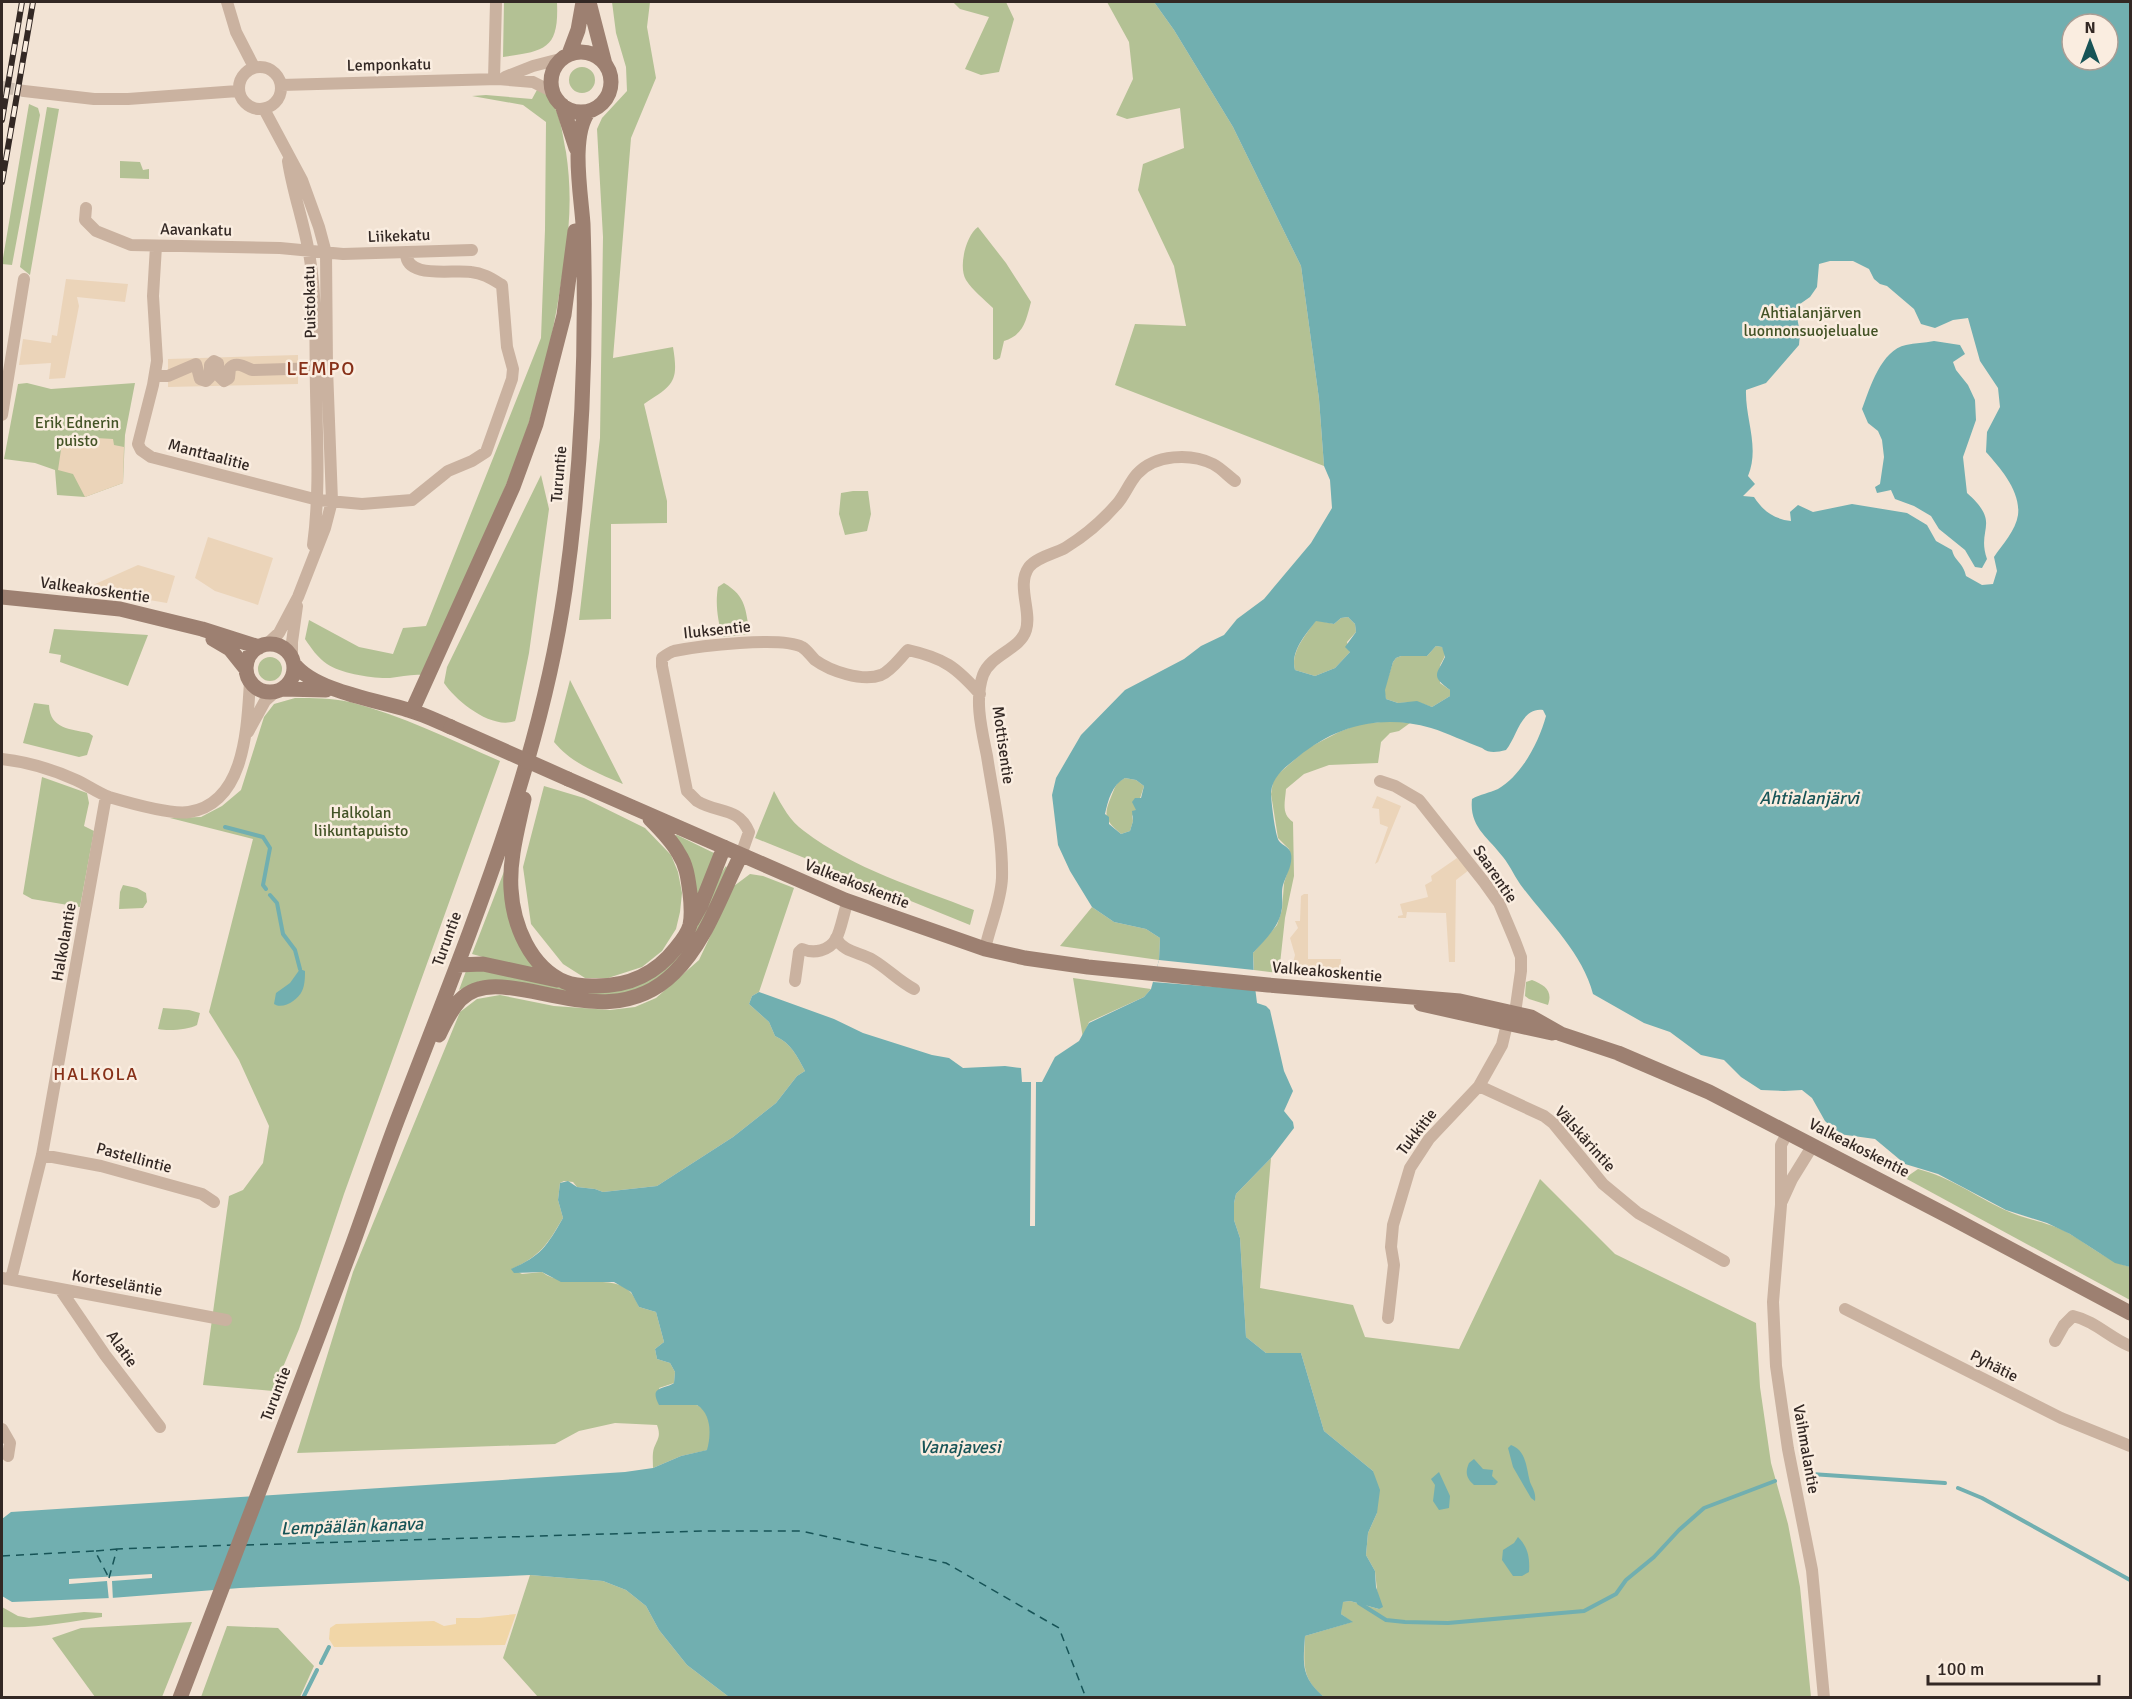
<svg xmlns="http://www.w3.org/2000/svg" width="2132" height="1699" viewBox="0 0 2132 1699" font-family="Signika,sans-serif">
<style>
.green{fill:#b3c194}
.sand{fill:#f1d6a7}
.plaza{fill:#ebd4b9}
.water{fill:#71afb0;fill-rule:evenodd}
.pier{fill:#f2e3d4}
.lines{fill:none;stroke-linecap:round;stroke-linejoin:round}
.stream{stroke:#71afb0;stroke-width:4}
.ferry{stroke:#175457;stroke-width:1.5;stroke-dasharray:8 6;stroke-linecap:butt}
.street-tunnel{stroke:#ccbeb1;stroke-width:12;stroke-dasharray:12 6;stroke-linecap:butt}
.street{stroke:#cab2a0;stroke-width:12}
.secondary{stroke:#9d8071;stroke-width:15}
.rail-casing{stroke:#332824;stroke-width:6}
.rail{stroke:#faede0;stroke-width:4;stroke-dasharray:11;stroke-linecap:butt}
.secondary-bridge{stroke:#9d8071;stroke-width:15}
.labels{text-anchor:middle;dominant-baseline:central;stroke-width:5;stroke-linejoin:round;paint-order:stroke}
.street-label{font-size:16px;fill:#332824;stroke:#faede0}
.park-label{font-size:16px;fill:#435326;stroke:#faede0}
.water-label{font-size:18px;font-style:italic;fill:#175457;stroke:#faede0}
.neighbourhood-label{font-size:18px;letter-spacing:1.5px;fill:#873018;stroke:#faede0}
.quarter-label{font-size:20px;letter-spacing:1.5px;fill:#873018;stroke:#faede0}
</style>
<rect width="100%" height="100%" fill="#f2e3d4"/>
<!-- green -->
<path class="green" d="M504 2H557C559 49 546 51 503 57Z
M612 2H650L647 27 656 78 631 138 613 358 673 347C679 383 673 385 644 404L667 501V523L611 524V619L579 620 600 438 603 237 597 129 602 118 627 91 626 67 616 33Z
M953 2H1006L1014 19 999 72 981 75 965 69 989 17 960 9Z
M1107 2H1154L1174 30 1233 127 1301 266 1319 399 1324 466 1115 385 1135 324 1186 326 1174 266 1138 190 1143 164 1184 148 1180 108 1127 119 1116 115 1133 79 1129 42Z
M569 80a13 13 0 1 1 26 0a13 13 0 1 1-26 0Z
M538 88C560 103 561 127 566 152 573 198 569 237 561 283 551 349 535 413 510 475 499 503 486 531 474 559 457 597 441 637 422 675 411 674 401 677 390 678 373 679 340 673 327 664 318 658 311 648 305 639L309 620 359 647 393 654 403 628 426 626 541 338 545 230 546 122 523 105 472 96 486 95 532 99Z
M29 104 38 108 40 115 12 265 2 264Z
M47 107 59 109 30 275 20 267Z
M120 161 140 162 143 170 149 169V179L120 178Z
M978 227 1006 263 1031 302C1026 320 1024 335 1004 341L1000 358 996 360 993 359V308C984 299 973 291 966 280 958 267 966 235 978 227Z
M27 383 51 389 135 383 125 435 123 483 85 497 57 495 55 470 35 463 4 459 18 384Z
M541 475 549 509 529 653 516 718 515 721C492 730 456 701 444 683L447 667Z
M853 491H868L871 514 867 531 845 535 839 514 841 493Z
M724 583C747 597 745 609 750 634L722 637C718 619 715 605 718 587Z
M1348 617 1355 624 1356 632 1347 642 1350 652 1335 668 1315 676 1295 670C1290 652 1306 635 1316 620L1334 624 1341 618Z
M54 629 148 635 128 686 60 662 61 655 49 653Z
M1436 646 1442 647C1448 656 1443 658 1440 666 1439 671 1440 678 1440 683L1450 690V696L1432 707 1417 702 1398 703 1386 699 1384 690 1393 662 1396 658 1401 656H1427Z
M258 669a12 12 0 1 1 24 0a12 12 0 1 1-24 0Z
M570 680 623 784C598 773 572 764 554 742Z
M295 698C313 698 332 698 350 702 401 715 451 740 500 761L344 1194 299 1329 273 1391 203 1385 229 1196 243 1190 263 1163 269 1126 239 1060 209 1012 253 839 170 818 201 817 222 806 241 790 264 717 274 704Z
M34 703 49 705C50 729 70 729 89 733L93 736 87 755 79 757 23 743Z
M1392 721 1410 723 1399 731 1390 733 1381 742 1378 763 1329 765 1304 774 1286 789C1285 803 1281 814 1293 822L1294 876 1285 918 1279 973 1254 970 1253 953 1277 925 1282 910 1284 883 1290 864 1291 857 1289 849 1278 838 1271 794 1273 782 1277 775 1308 748 1339 732 1359 724Z
M42 777 87 793 89 803 84 826 94 831 80 907 32 899 23 894Z
M1125 778 1136 780 1144 786 1136 811 1132 816 1133 821 1130 831 1121 834C1105 820 1103 816 1111 797 1115 788 1115 783 1125 778Z
M544 786 584 798 645 828 671 855 678 872 682 893 680 912 676 929 662 951 642 967 608 978H585L563 964 531 924 523 867Z
M774 791C782 806 790 821 804 831 854 869 917 888 974 910L970 925 755 838Z
M677 835 716 854 694 905 674 836Z
M726 866 727 868 703 923 677 963 642 990 595 999 498 980 480 981 459 990 466 971 476 969 576 991 652 977Z
M505 869 506 887 545 974 472 954Z
M750 874 763 876 794 888 759 992 752 996 749 1004 769 1022 775 1036C791 1043 797 1056 805 1071L797 1076 776 1103 733 1137 657 1186 603 1192 595 1189 577 1187 573 1182 564 1181 560 1183 558 1200 563 1218C547 1245 541 1255 512 1269L522 1274 542 1272C566 1291 616 1271 632 1294 635 1298 637 1303 639 1307L656 1312 664 1342 655 1349 657 1359 670 1363 675 1372 674 1383 659 1388 670 1405C679 1405 692 1403 699 1406 713 1413 711 1439 708 1450L681 1456 653 1468C653 1462 652 1454 654 1448 658 1438 661 1436 657 1425L615 1423 579 1431 555 1444 297 1453 353 1272 460 1012 477 999 500 995 554 1006 610 1010 635 1007 656 998 699 960 734 886Z
M123 885 137 888 146 893 147 902 143 908 119 909 120 892Z
M1092 907 1114 922 1146 929 1160 938 1159 960 1060 946Z
M1073 978 1151 989 1144 997 1089 1022 1083 1038Z
M1532 980C1545 985 1553 991 1548 1005L1529 999 1525 996 1526 982Z
M163 1008 189 1010 200 1013 197 1025C188 1030 168 1031 158 1029Z
M1271 1158 1260 1288 1353 1305 1365 1337 1459 1349 1540 1179 1615 1254 1756 1323 1760 1387 1771 1463 1788 1524 1800 1587 1811 1697H1324C1301 1678 1304 1664 1305 1636L1352 1622 1341 1614 1342 1602 1350 1601 1379 1609 1375 1571 1366 1555 1368 1533 1377 1513 1373 1471 1324 1431 1301 1353H1266L1246 1337 1240 1238 1234 1220V1203L1236 1194Z
M1918 1169C1950 1177 1975 1196 2005 1210 2026 1220 2050 1222 2070 1234 2091 1246 2107 1261 2130 1267V1300L1905 1178Z
M530 1575 603 1581 626 1590 646 1606 659 1630 687 1665 729 1697H538L503 1658Z
M2 1607 18 1616 29 1618 84 1612 102 1613V1617C68 1622 35 1629 2 1627Z
M192 1622 162 1697H95L52 1638 81 1628Z
M227 1626 278 1628 314 1666 300 1697H201Z"/>
<!-- sand -->
<path class="sand" d="M516 1614 505 1645 334 1647 329 1639 330 1628 336 1624 434 1621 444 1626 456 1624V1618H479Z"/>
<!-- plaza -->
<path class="plaza" d="M66 279 128 284 125 302 77 297 79 306 65 378 49 379 51 363 19 365 23 339 51 343 52 335 57 336Z
M298 355V384L168 387V359Z
M63 436 113 439 114 445 124 447 123 483 85 497 73 474 58 470Z
M208 537 273 558 258 605 215 591 195 578Z
M138 565 175 576 167 603 84 589Z
M1377 796 1401 806 1378 862 1375 864 1388 827 1380 824 1379 809 1372 808Z
M1457 858 1469 870 1456 880 1455 962H1449L1446 913 1407 912 1406 918H1398V916L1403 915 1400 904 1428 897 1425 885 1432 881 1431 876Z
M1304 894H1308V959H1341L1340 971 1292 967 1295 955 1290 938 1298 928 1295 921H1300L1301 896Z"/>
<!-- water -->
<path class="water" d="M1154 2H2130V1267L2115 1263 2070 1234 2047 1223 2006 1210 1938 1174 1905 1164 1875 1139 1839 1134 1825 1121 1812 1098 1802 1090 1784 1091 1761 1090 1741 1077 1724 1060 1701 1055 1670 1032 1644 1023 1593 994C1583 954 1548 921 1523 888 1515 878 1511 867 1503 857 1488 837 1469 827 1472 799 1480 794 1490 793 1498 789 1522 775 1539 742 1546 716L1543 710C1521 707 1517 737 1506 750 1497 752 1490 754 1482 748 1465 742 1448 733 1431 728 1382 714 1337 725 1298 757 1286 767 1273 775 1271 792 1271 800 1275 835 1279 841 1283 846 1290 847 1291 854 1293 865 1286 875 1283 885 1281 892 1283 900 1282 908 1280 926 1265 940 1253 953L1254 979 1257 1003 1266 1006 1270 1010 1284 1071 1293 1091 1284 1111 1293 1122 1294 1128 1271 1158 1236 1194 1234 1203V1220L1240 1238 1246 1337 1266 1353H1301L1324 1431 1373 1471 1380 1490 1377 1513 1368 1533 1366 1555 1375 1571 1376 1587 1383 1607 1379 1609 1350 1601 1343 1602 1341 1614 1353 1622 1305 1636C1303 1665 1301 1677 1324 1697H729L687 1665 659 1630 646 1606 626 1590 603 1581 530 1575 240 1588 111 1598 12 1602 2 1596V1519L11 1512 625 1472 653 1468 681 1456 707 1450C711 1436 712 1414 697 1405H659C649 1386 663 1390 674 1383L675 1372 670 1363 657 1359 655 1349 664 1342 656 1312 639 1307 631 1292 614 1282H561L542 1272 514 1273 511 1269C541 1256 547 1246 563 1218L558 1200 560 1183 568 1181 577 1187 595 1189 603 1192 657 1186 733 1137 776 1103 797 1076 805 1071C797 1056 791 1043 775 1036L769 1022 749 1004 752 996 759 992 834 1019 863 1033 932 1055 949 1058 963 1068 1005 1066 1021 1068 1022 1082H1042L1055 1057 1079 1041 1089 1023 1144 997 1151 989 1159 960 1160 938 1146 929 1114 922 1092 907 1070 871 1058 845 1052 795 1056 778 1081 735 1125 690 1184 659 1201 646 1224 635 1237 619 1264 599 1311 543 1332 508 1330 480 1324 466 1319 399 1301 266 1233 127 1174 30ZM2072 24H2108V60H2072ZM1830 261H1853L1869 269 1874 279 1880 284 1887 286 1914 309 1921 324 1935 328 1953 320 1968 318 1980 361 1998 388 2000 407 1987 432 1986 452C2000 468 2021 491 2018 515 2016 530 2002 545 1994 557L1997 571 1993 584 1982 585 1966 576C1963 562 1955 562 1952 550L1936 541 1927 525 1907 513 1852 504 1813 512 1798 505 1790 512 1791 521C1774 519 1763 511 1754 497L1743 496 1755 484 1748 476C1760 447 1745 419 1746 390L1766 383 1799 345 1800 333 1796 312 1800 304 1810 297 1817 287 1819 264ZM1348 617 1355 624 1356 632 1345 647 1350 652 1335 668 1315 676 1295 670C1290 652 1305 635 1316 621L1334 624 1341 618ZM1436 646 1442 647 1445 657C1437 674 1430 676 1450 690V696L1432 707 1417 701 1398 703 1386 699 1385 690 1393 662 1396 658 1401 656H1427ZM1125 778 1136 780 1144 786 1141 798H1135L1132 802 1136 810 1132 811 1133 821 1130 831 1121 834 1109 824V817L1105 814C1108 800 1112 785 1125 778Z
M1934 341 1960 345 1965 354 1953 362 1956 370 1968 385 1975 400 1976 420 1963 457 1967 493C2002 524 1976 528 1987 559L1982 568 1975 567 1965 550 1939 529 1931 516 1914 506 1895 499 1891 490 1877 493 1875 487 1880 484 1884 457 1882 440 1878 431 1868 423 1862 409C1870 388 1881 350 1906 345 1915 343 1924 343 1934 341Z
M300 969 305 971C305 977 305 985 302 991 298 1000 283 1010 274 1004L276 993 290 983Z
M1511 1445C1527 1451 1526 1468 1530 1482 1533 1489 1536 1493 1535 1501L1531 1498 1513 1467 1508 1448Z
M1474 1459 1483 1469 1493 1470 1492 1476 1498 1482 1495 1485H1474C1466 1478 1465 1472 1469 1463Z
M1439 1472 1450 1496 1449 1508 1439 1510 1433 1501 1435 1485 1431 1479Z
M1518 1537C1528 1547 1530 1558 1529 1572L1522 1576H1513L1502 1560 1503 1550 1514 1543Z"/>
<!-- pier -->
<path class="pier" d="M1159 960 1254 970 1255 990 1153 982Z
M1031 1082H1036L1035 1226H1030Z
M152 1574V1578L112 1581 113 1601H109L107 1581 69 1584V1579Z"/>
<g class="lines">
<!-- stream -->
<path class="stream" d="M225 827 263 837 270 848 263 885 266 889
M270 895 277 903 283 934 295 950 300 969
M1811 1474 1945 1483
M1958 1488 1982 1498 2130 1580
M1359 1603 1386 1620 1405 1622 1448 1623 1584 1611 1616 1594 1626 1580 1654 1557 1679 1530 1704 1508 1775 1481
M321 1663 329 1647
M303 1698 317 1670"/>
<!-- ferry -->
<path class="ferry" d="M246 1545 704 1531H801L946 1563 1059 1628 1086 1698
M96 1551 117 1549
M2 1556 95 1551 109 1578
M109 1578 117 1549 233 1545"/>
<!-- street-tunnel -->
<path class="street-tunnel" d="M2 87 24 91"/>
<!-- street -->
<path class="street" d="M227 2 236 32 254 67
M239 88a21 21 0 1 1 42 0a21 21 0 1 1-42 0Z
M505 77 533 66 564 58
M494 79 496 2
M281 85 498 79 533 82 553 92
M24 91 94 99H128L238 91
M264 109 302 180 319 227 326 253 327 368 332 501 325 528 298 597 279 633 266 645
M288 161C293 194 305 225 310 259 317 302 315 347 316 391 317 442 320 494 313 545
M86 208 85 220 96 231 131 245 280 248 343 254 472 250
M156 246 153 296 157 361 153 385 138 444 141 450 151 457 318 500 362 504 412 500 448 471 472 461 486 452 512 379 513 369 507 347 502 285C492 279 483 273 471 272 452 269 405 280 406 252
M155 376H168L196 364 200 379 206 381 210 377V365L214 361 218 363 219 376 224 381 229 378 230 368C236 361 245 367 252 370L323 368
M2 415 24 279
M292 658V642L297 606
M248 732 265 701 275 692
M2 759C28 762 52 769 76 780 87 785 98 793 109 797 126 802 172 815 189 812 246 803 247 726 250 682
M1380 781 1395 786 1419 800 1484 882 1499 903 1515 941 1521 957V971L1515 1013 1507 1024 1502 1045 1479 1086 1429 1139 1410 1168 1393 1225 1391 1247 1394 1265 1388 1318
M741 855 749 832C738 806 718 814 697 801 694 798 690 794 687 791L662 666V658C666 655 670 652 674 651 699 646 781 636 802 647 807 650 811 656 815 660 830 671 862 682 881 675 891 671 900 658 908 650 944 658 956 667 980 694
M836 938C844 953 860 952 873 960 888 969 899 981 914 989
M985 949C990 925 1001 902 1002 878 1003 837 993 796 987 756 982 731 974 700 983 675 991 654 1020 650 1026 630 1032 611 1016 585 1029 567 1037 557 1054 554 1065 548 1083 537 1103 520 1117 504 1125 495 1129 483 1137 474 1155 454 1191 453 1213 464 1221 468 1228 476 1235 481
M795 981 799 952 802 949C814 954 829 951 836 939 841 930 844 911 848 901
M1479 1086 1544 1116 1553 1123 1603 1184 1638 1213 1724 1261
M1788 1132 1781 1145V1205L1773 1302 1776 1366 1788 1449 1812 1570 1824 1698
M42 1155 101 1166 202 1194 214 1202
M1782 1201 1792 1179 1813 1145
M2 1278 226 1320
M11 1279 42 1155 106 796
M60 1289 105 1355 160 1427
M1845 1309 2061 1418 2130 1446
M2055 1341 2064 1325 2073 1316C2095 1321 2110 1338 2130 1346
M2 1429 10 1443 8 1456"/>
<!-- secondary -->
<path class="secondary" d="M589 2 605 64
M551 82a30 30 0 1 1 60 0a30 30 0 1 1-60 0Z
M569 54 578 30 583 2
M562 105 576 148
M2 597 120 609 202 629 259 647
M213 639 230 649 246 669
M246 668a24 24 0 1 1 48 0a24 24 0 1 1-48 0Z
M294 664C315 691 376 700 408 710 423 714 437 721 451 727
M282 689 326 690
M412 711 513 487 536 424 564 315 575 231
M568 779 845 900 985 949 1025 958 1088 967 1268 985 1460 1001 1531 1017 1561 1034 1618 1053 1709 1092 1950 1217 2130 1313
M524 799C518 828 509 859 511 889 513 925 530 967 565 982 574 986 584 986 592 986 626 987 655 975 676 948 681 942 688 933 690 925 692 916 691 902 690 893 688 879 687 866 679 854 672 841 661 830 650 819
M692 921 701 905 724 847
M457 965 483 964 557 980
M1421 1004 1552 1033
M439 1035C444 1024 451 1010 460 1000 502 955 603 1044 674 973 706 942 721 894 741 855
M180 1698C238 1547 296 1397 352 1246 368 1202 383 1157 400 1113 465 943 539 771 565 590 582 470 587 346 583 224 581 194 570 135 589 111"/>
<defs>
<path id="rail" d="M2 120 22 2
M2 182 33 2"/>
</defs>
<!-- rail casing -->
<use href="#rail" class="rail-casing"/>
<!-- rail -->
<use href="#rail" class="rail"/>
<!-- secondary-bridge -->
<path class="secondary-bridge" d="M451 727 568 779"/>
</g>
<g class="labels">
<!-- street labels -->
<g class="street-label">
<text transform="translate(389 65) rotate(-1)">Lemponkatu</text>
<text transform="translate(196 230) rotate(1)">Aavankatu</text>
<text transform="translate(399 236) rotate(-2)">Liikekatu</text>
<text transform="translate(310 302) rotate(-91)">Puistokatu</text>
<text transform="translate(209 455) rotate(15)">Manttaalitie</text>
<text transform="translate(559 474) rotate(-85)">Turuntie</text>
<text transform="translate(95 590) rotate(8)">Valkeakoskentie</text>
<text transform="translate(717 630) rotate(-6)">Iluksentie</text>
<text transform="translate(1003 745) rotate(82)">Mottisentie</text>
<text transform="translate(1495 874) rotate(56)">Saarentie</text>
<text transform="translate(857 884) rotate(21)">Valkeakoskentie</text>
<text transform="translate(447 939) rotate(-70)">Turuntie</text>
<text transform="translate(64 942) rotate(-80)">Halkolantie</text>
<text transform="translate(1327 972) rotate(5)">Valkeakoskentie</text>
<text transform="translate(1417 1132) rotate(-52)">Tukkitie</text>
<text transform="translate(1585 1139) rotate(48)">Välskärintie</text>
<text transform="translate(1859 1148) rotate(27)">Valkeakoskentie</text>
<text transform="translate(134 1158) rotate(15)">Pastellintie</text>
<text transform="translate(117 1283) rotate(10)">Korteseläntie</text>
<text transform="translate(122 1349) rotate(54)">Alatie</text>
<text transform="translate(1994 1366) rotate(27)">Pyhätie</text>
<text transform="translate(276 1394) rotate(-69)">Turuntie</text>
<text transform="translate(1806 1449) rotate(80)">Vaihmalantie</text>
</g>
<!-- park labels -->
<g class="park-label">
<text x="1811" y="313">Ahtialanjärven<tspan x="1811" dy="18">luonnonsuojelualue</tspan></text>
<text x="77" y="423">Erik Ednerin<tspan x="77" dy="18">puisto</tspan></text>
<text x="361" y="813">Halkolan<tspan x="361" dy="18">liikuntapuisto</tspan></text>
</g>
<!-- water labels -->
<g class="water-label">
<text x="1809" y="798">Ahtialanjärvi</text>
<text x="960" y="1447">Vanajavesi</text>
<text transform="translate(352 1526) rotate(-2)">Lempäälän kanava</text>
</g>
<!-- neighbourhood labels -->
<g class="neighbourhood-label">
<text x="96" y="1074">HALKOLA</text>
</g>
<!-- quarter labels -->
<g class="quarter-label">
<text x="321" y="368">LEMPO</text>
</g>
</g>
<!-- border -->
<rect width="2132" height="1699" fill="none" stroke="#332824" stroke-width="6"/>
<!-- north arrow -->
<g transform="translate(2090 42)"><circle r="28" fill="#faede0" stroke="#aa9e95" stroke-width="1.5"/>
<path d="M0-4.5L10 22L0 15L-10 22Z" fill="#175457"/>
<text y="-9" font-size="16" font-weight="bold" text-anchor="middle" fill="#332824">N</text>
</g>
<!-- scale -->
<path d="M1928 1675v9h171v-9" fill="none" stroke="#332824" stroke-width="3"/>
<text x="1937" y="1675" font-size="18" fill="#332824" stroke="#faede0" stroke-width="4.5" paint-order="stroke">100 m</text>
</svg>
